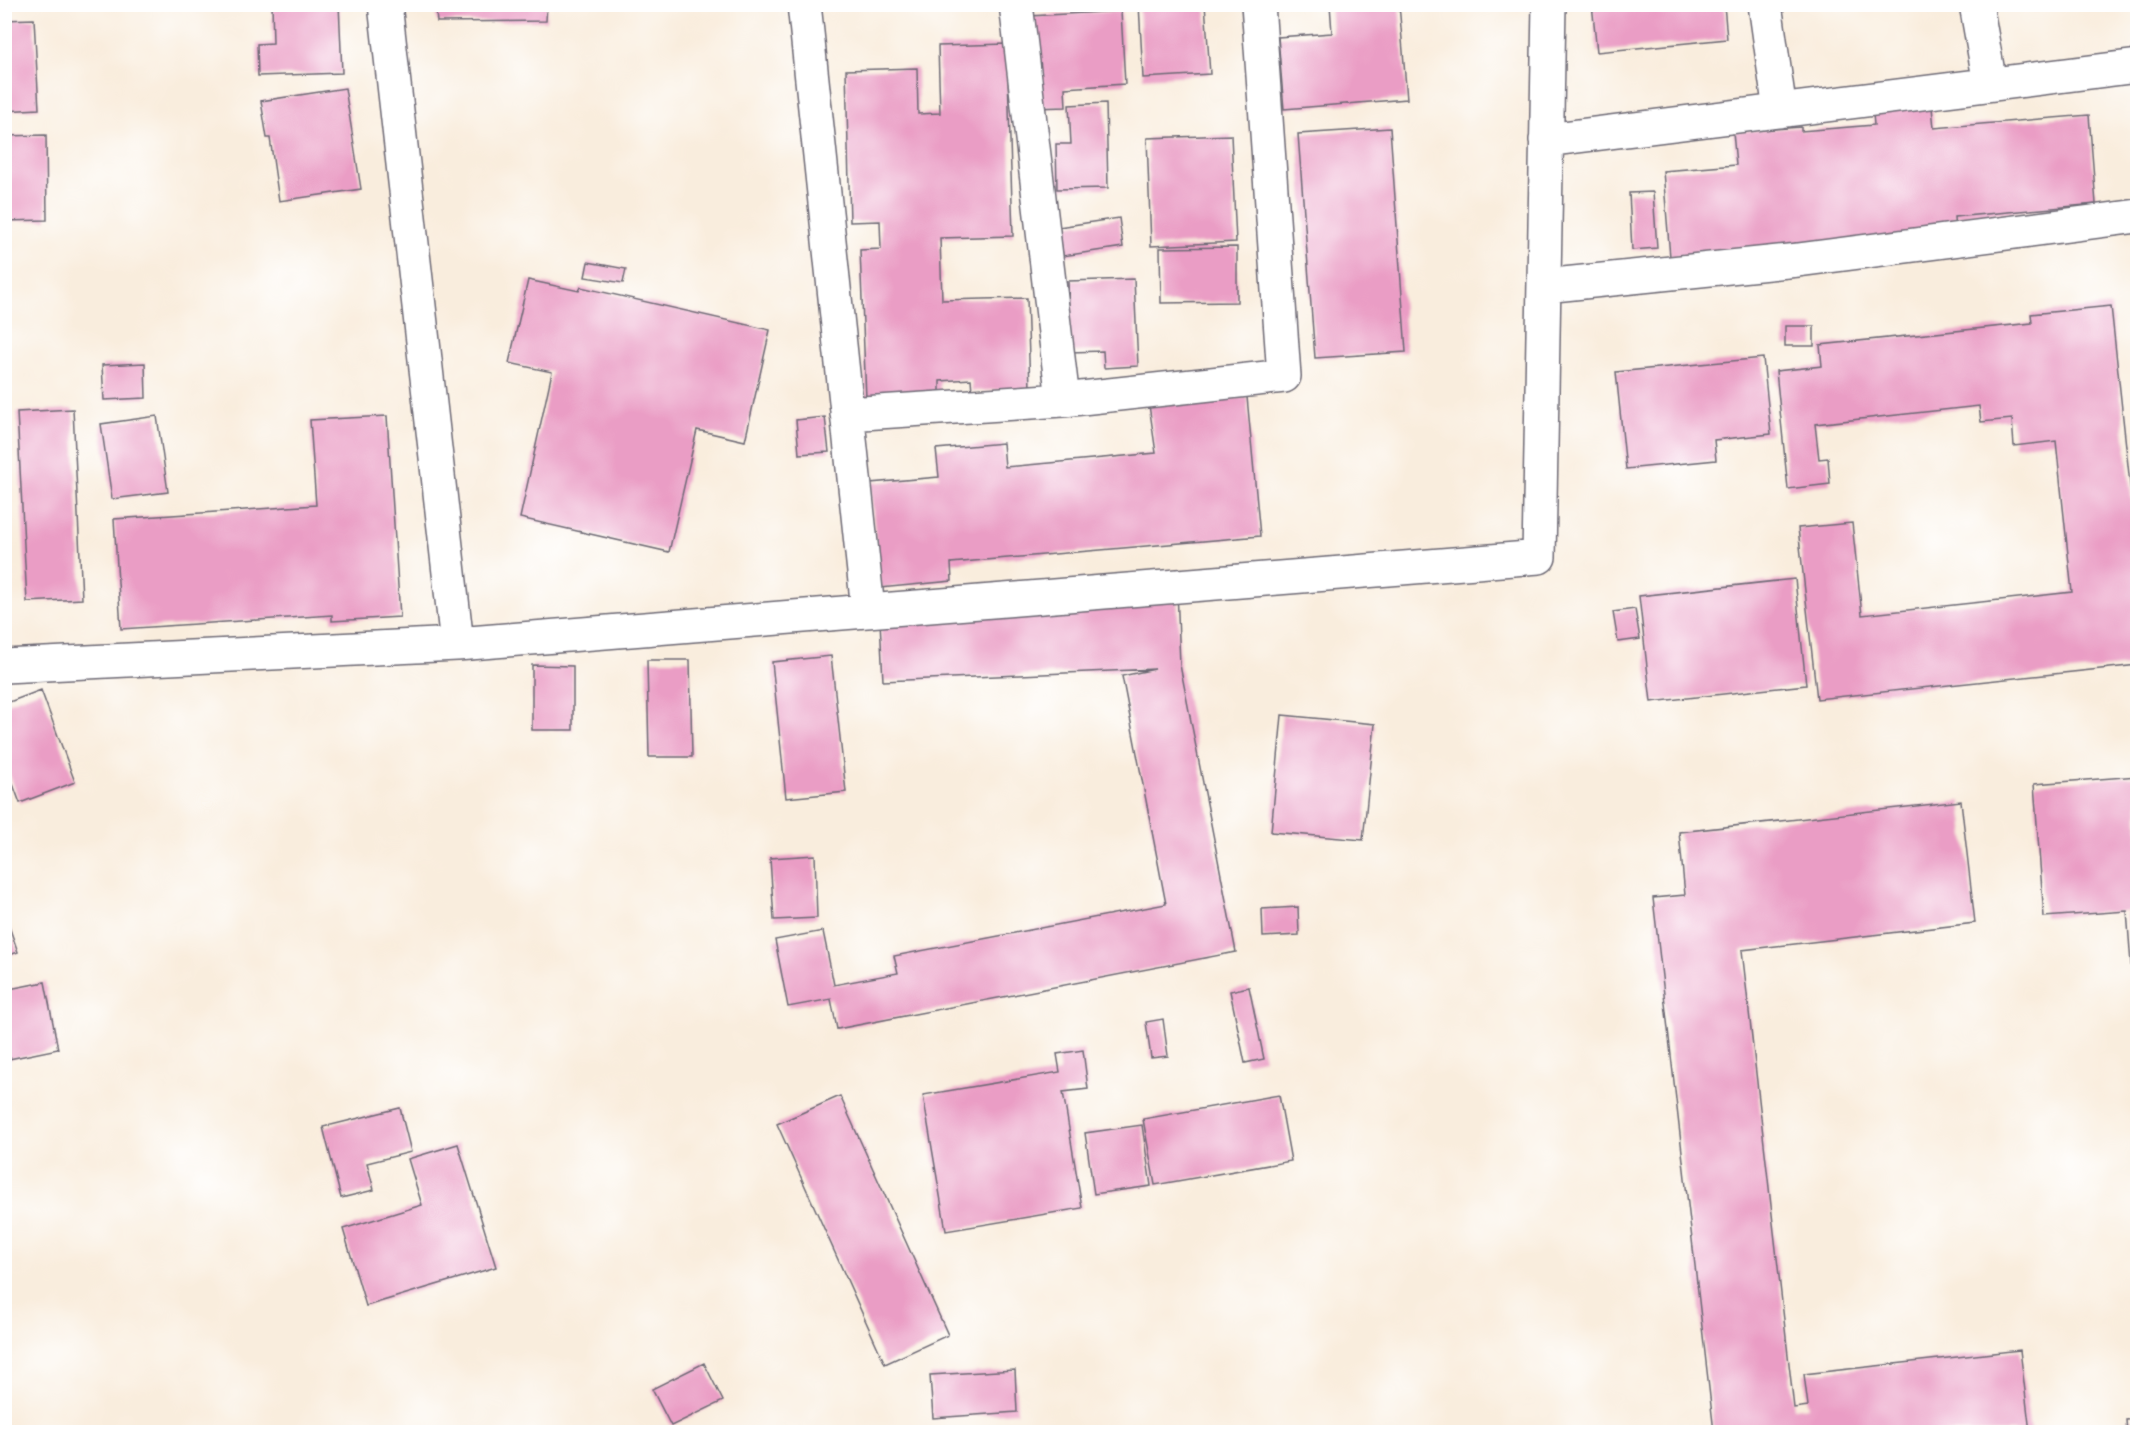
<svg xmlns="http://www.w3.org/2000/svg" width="2142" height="1437" viewBox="0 0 2142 1437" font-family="Caveat,sans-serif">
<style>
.building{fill:#ea9dc5}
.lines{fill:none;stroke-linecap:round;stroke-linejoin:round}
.minor-casing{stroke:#6d6974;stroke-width:36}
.minor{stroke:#fff;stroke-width:33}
</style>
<rect width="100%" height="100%" fill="#fff"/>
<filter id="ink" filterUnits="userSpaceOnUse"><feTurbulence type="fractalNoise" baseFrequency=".0167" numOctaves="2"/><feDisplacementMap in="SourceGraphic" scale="12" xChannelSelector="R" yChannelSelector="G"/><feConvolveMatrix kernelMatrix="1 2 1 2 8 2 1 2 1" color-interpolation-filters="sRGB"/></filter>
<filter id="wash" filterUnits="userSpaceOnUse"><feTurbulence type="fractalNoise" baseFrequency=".008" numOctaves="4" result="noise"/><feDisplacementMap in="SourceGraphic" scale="24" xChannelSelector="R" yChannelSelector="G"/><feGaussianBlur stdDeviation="1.35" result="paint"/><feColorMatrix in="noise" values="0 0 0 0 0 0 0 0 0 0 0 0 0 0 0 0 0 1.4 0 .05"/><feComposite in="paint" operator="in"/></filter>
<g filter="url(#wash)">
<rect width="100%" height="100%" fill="#f9eddd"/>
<g id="blocks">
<!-- building -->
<path class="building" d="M272 4H339L342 73 258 76 257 44 273 43Z
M435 4H547L546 21 437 22Z
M1139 4H1205L1210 74 1143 78Z
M1330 4H1399L1407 99 1284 109 1278 37 1332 33Z
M1592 4H1724L1727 39 1597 52Z
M1121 11 1125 84 1065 88 1066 107 1034 108 1029 16Z
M34 19 39 109 4 111V20Z
M1007 44 1013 236 940 238 942 300 1027 298 1030 389 972 391 971 379 940 381V396L866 399 860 250 881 249 880 221 850 222 846 70 917 68 918 114 940 113 938 46Z
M345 88 361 189 279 201 270 138H267L261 101Z
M1931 97 1934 128 2089 115 2096 204 1954 217 1955 233 1670 257 1663 171 1736 165 1733 132 1801 127V131L1874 125 1872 102Z
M1106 103 1108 188 1057 189 1056 144H1071L1069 105Z
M1390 128 1406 352 1315 358 1298 134Z
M46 135 47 220 4 221V136Z
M1231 135 1236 242 1151 246 1147 138Z
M1653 192 1657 248 1632 250 1629 193Z
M1119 218 1123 247 1063 256 1059 227Z
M1237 247V302L1161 303 1160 248Z
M588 262 626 269 623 283 585 277Z
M1134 279 1138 366 1104 368 1103 351 1070 352 1068 281Z
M528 280 579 291 581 287 770 330 745 441 697 430 669 552 520 518 552 372 509 363Z
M2111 306 2138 559V665L1817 699 1798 528 1852 523 1862 615 2072 592 2056 441 2014 446 2012 419 1981 422 1979 406 1815 424 1819 459 1828 458 1830 484 1788 489 1776 371 1822 366 1820 345 2032 323 2031 314Z
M1785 326H1814V346H1785Z
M1763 358 1771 434 1714 440 1716 460 1626 469 1616 372Z
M145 363 146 398 104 400 102 365Z
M1247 397 1260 536 951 563 952 581 880 588 870 483 939 477 936 449 1003 443 1005 467 1156 453 1149 405Z
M73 409 82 599 27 602 17 412Z
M157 416 168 492 112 499 101 424Z
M387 416 400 617 332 621V615L121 629 114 519 316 505 310 420Z
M825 417 829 452 799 454 796 420Z
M1795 579 1806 685 1651 702 1639 596Z
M1177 589 1180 665 1236 952 837 1029 831 999 788 1007 775 940 823 931 834 985 898 973 894 956 1166 904 1122 676 1155 669 883 681 879 601Z
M1635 609 1640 639 1618 642 1613 612Z
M831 656 846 792 786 798 772 662Z
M647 660H690L692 757H649Z
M532 665 573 666V730H532Z
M41 690 75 782 20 803 4 760V704Z
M1282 715 1375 724 1363 840 1271 832Z
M2138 776V1001H2136L2134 977H2132L2127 911 2044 917 2034 784Z
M1961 801 1975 923 1742 950 1794 1408 1808 1406 1804 1374 2020 1350 2030 1432H1714L1653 898 1685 895 1679 832Z
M815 855 817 918 774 920 770 858Z
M1298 907 1299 935 1263 937 1262 909Z
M4 912 18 952 4 957Z
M45 982 58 1049 4 1060V990Z
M1249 987 1264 1059 1245 1063 1230 991Z
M1163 1019 1168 1056 1151 1058 1146 1022Z
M1083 1050 1088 1089 1063 1092 1082 1208 946 1231 923 1095 1060 1072 1057 1054Z
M1279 1095 1291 1161 1155 1185 1143 1119Z
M840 1096 948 1335 885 1364 777 1124Z
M400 1108 411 1152 367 1163 374 1190 341 1198 323 1127Z
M1142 1125 1151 1186 1094 1194 1085 1133Z
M458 1144 496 1267 366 1306 343 1229 422 1205 408 1159Z
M704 1363 723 1401 671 1426 652 1389Z
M1015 1370 1017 1412 933 1418 930 1375Z
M2138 1419V1432H2127L2126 1420Z"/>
</g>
</g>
<g filter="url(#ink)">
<use href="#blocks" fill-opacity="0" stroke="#6d6974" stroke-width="1.5"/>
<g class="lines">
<defs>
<path id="minor" d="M385 4 457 644
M804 4 868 610
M1016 4 1063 400
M1765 4 1780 111
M1976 4 1990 84
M1546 140 2138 66
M1544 286 1798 260 2138 216
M847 414 1063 400 1284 376 1258 4
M4 666 457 644 1539 557 1549 4"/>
</defs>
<!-- minor casing -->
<use href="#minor" class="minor-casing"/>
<!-- minor -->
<use href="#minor" class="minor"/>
</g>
</g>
<!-- margin -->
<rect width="2142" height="1437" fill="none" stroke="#fff" stroke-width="24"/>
</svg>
